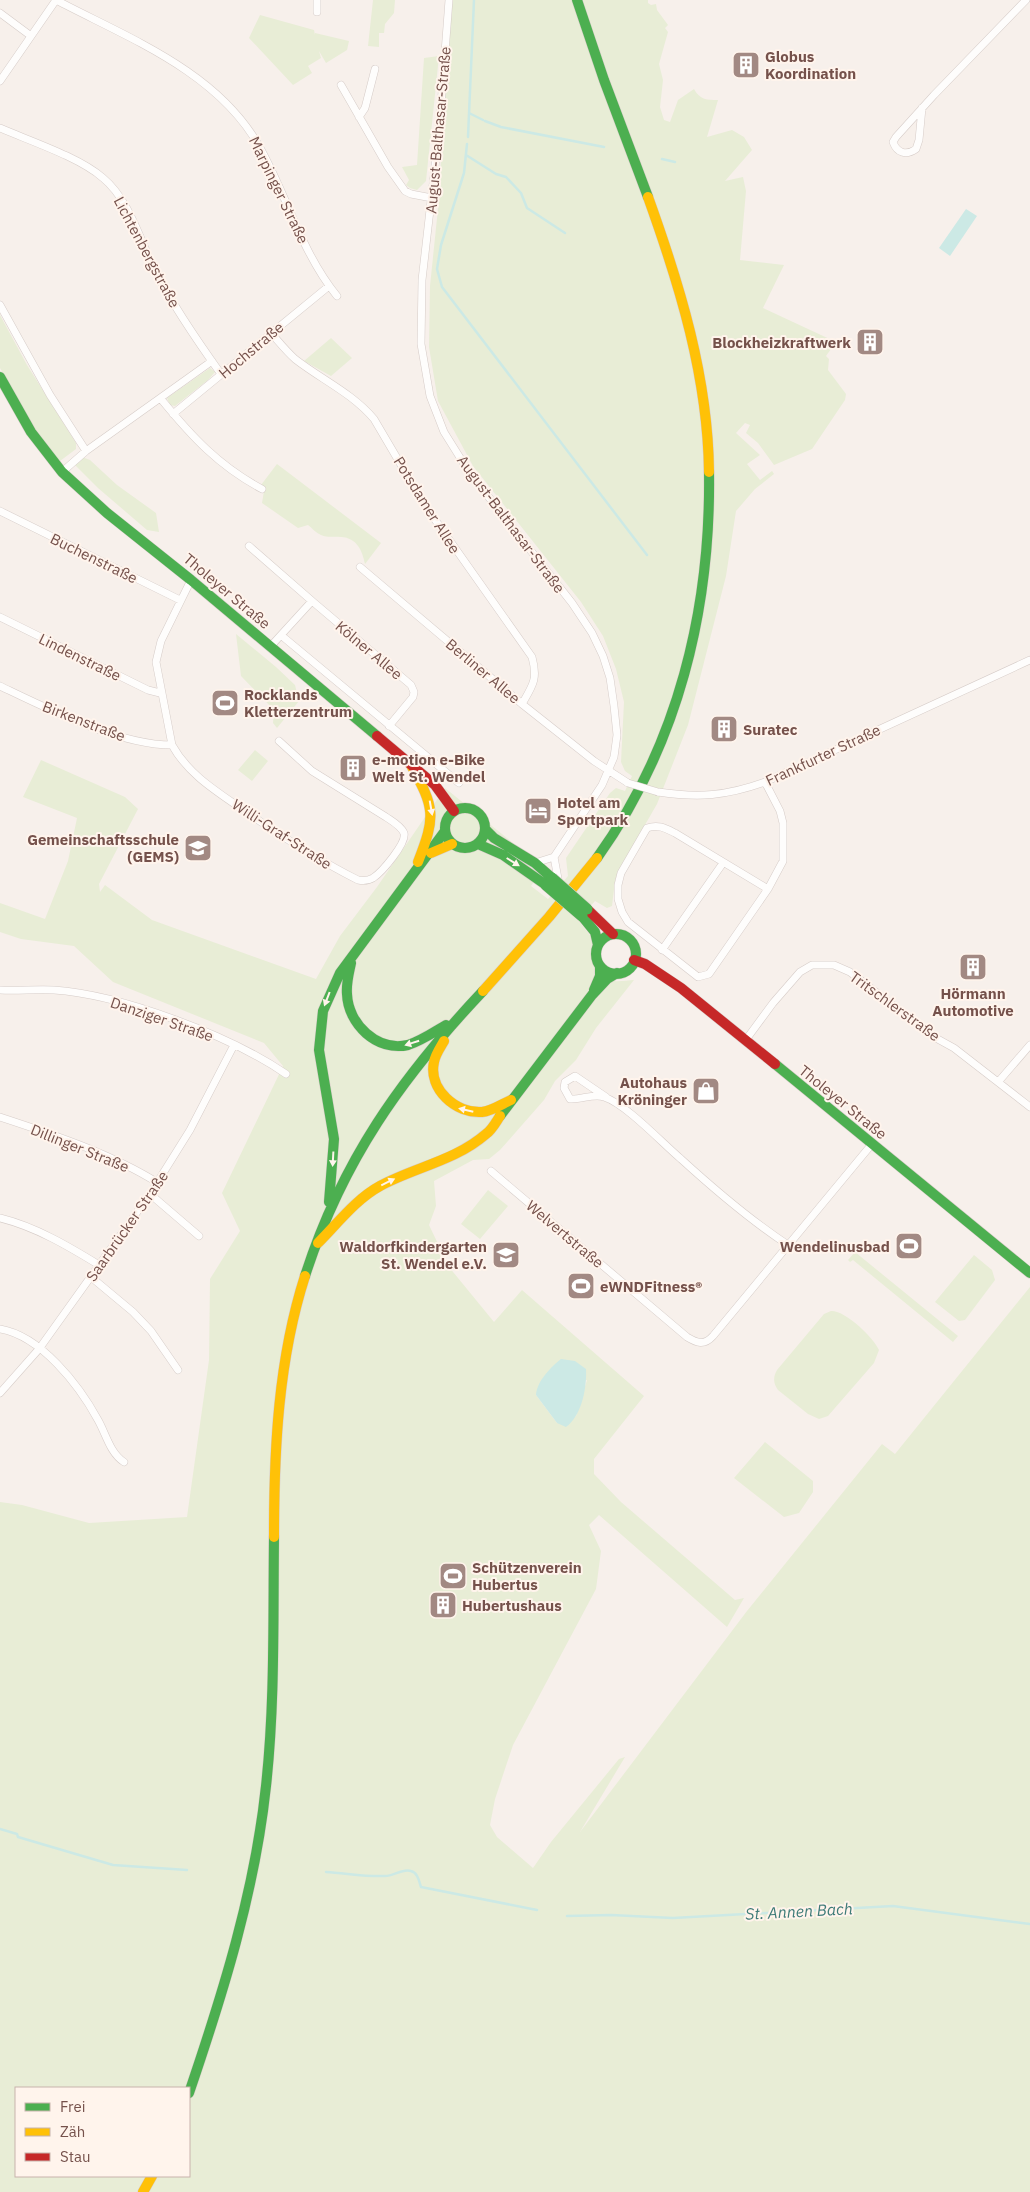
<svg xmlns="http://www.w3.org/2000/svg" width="1030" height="2192" viewBox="0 0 1030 2192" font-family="'IBM Plex Sans',sans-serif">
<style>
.green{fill:#e8edd6;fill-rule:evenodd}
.water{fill:#cce9e5}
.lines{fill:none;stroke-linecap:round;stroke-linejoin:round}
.stream{stroke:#cce9e5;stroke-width:2.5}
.street-casing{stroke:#d6ccc8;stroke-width:8}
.fast-casing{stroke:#d8ccc9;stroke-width:11}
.slow-casing{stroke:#d8ccc9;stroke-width:11}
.jam-casing{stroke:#d8ccc9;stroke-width:11}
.street{stroke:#fefdfc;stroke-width:7}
.fast{stroke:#4caf50;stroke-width:10}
.slow{stroke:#ffc107;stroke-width:10}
.jam{stroke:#c62828;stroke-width:10}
.street-bridge-casing{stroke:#d6ccc8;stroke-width:8;stroke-linecap:butt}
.fast-bridge-casing{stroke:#d8cdca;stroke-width:12;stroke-linecap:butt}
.street-bridge{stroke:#fefdfc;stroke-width:7}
.fast-bridge{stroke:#4caf50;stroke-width:11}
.oneway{fill:#fff4ec}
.labels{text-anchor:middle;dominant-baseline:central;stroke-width:4;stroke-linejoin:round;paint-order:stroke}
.poi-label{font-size:15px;font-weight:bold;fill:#75514b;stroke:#fff4ec;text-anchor:start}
.street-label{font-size:15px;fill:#75514b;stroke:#fff4ec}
.water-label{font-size:16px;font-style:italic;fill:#3e7b78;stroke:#fff4ec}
</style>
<rect width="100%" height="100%" fill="#f7f0eb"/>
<!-- green -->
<path class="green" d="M373 0H395L394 13 385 24 384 33H379V47L368 46Z
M449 0H648V3L651 5 656 4 657 10 668 25 665 28 668 32 659 64 663 80 660 107 664 120 670 122 678 100 694 89C700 100 707 100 718 100L707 137 732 130 744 137 752 150 725 181 743 177 746 191 740 260 784 265 763 308 836 342 826 356 829 359 828 370 846 394 845 400 812 449 774 465 758 443 746 433 750 425 745 423 736 433 760 455 747 464 760 480 772 471 774 474 755 489 736 511 726 576 688 725 657 804 619 870 615 881 612 906 607 908 595 901 578 920 593 939C590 957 594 975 614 981 620 982 628 980 634 980L596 1028 576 1060 555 1081 544 1100 500 1150 489 1159 473 1160 434 1181 436 1206 429 1225 449 1267 494 1322 522 1290 644 1396 594 1459V1474L621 1502 735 1600 744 1598 727 1627 599 1515 589 1525 601 1551 596 1589 513 1745 495 1799 490 1825 497 1837 533 1868 551 1842 619 1759 625 1757 580 1832 747 1611 882 1444 895 1454 1030 1287V2192H0V1502L22 1505 89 1523 187 1517 209 1360 210 1279 240 1231 222 1193 283 1066 264 1043 113 982 74 946 21 939 0 932V903L45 919 68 861 77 818 23 797 41 760 125 797 138 809 99 884 100 892 105 885 152 920 316 979 340 936 377 887 445 788 544 868 531 886 548 899 568 876 566 858 610 793 616 788 625 791 632 776 625 771 621 762 624 702 616 669 603 636 581 602 473 466 438 401 429 347 430 286 439 199ZM587 1380 576 1416 557 1423 536 1395ZM16 2088H189V2176H16Z
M260 15 314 30 315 35V33L349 41 347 50 326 63 319 51 321 58 308 66 312 73 293 85 249 38Z
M439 56 426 181 417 190 410 188 406 185 409 180 402 167 417 165 424 58Z
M0 315 27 365 76 443V449L60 461 37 433 0 368Z
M331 338 352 358 331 376 304 361Z
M210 368 215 372 208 380 175 406 170 405 167 398Z
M82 457 90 460 117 485 156 513 159 532 147 530 98 488 74 464Z
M277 464 381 543 365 564C362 550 357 538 341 537 334 536 328 538 321 535 316 533 312 528 308 525L298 528 262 503 264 491 261 485Z
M236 634 276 667 295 685 299 701 277 728 273 723 274 710 241 676Z
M255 750 268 761 252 781 238 770Z
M488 1190 508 1206 480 1239 461 1224Z
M855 1252 958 1336 953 1342 853 1260 850 1262 848 1260Z
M974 1255 992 1270 995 1280 965 1320 959 1321 935 1302Z
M831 1311C845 1310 874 1338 879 1350L874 1363 828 1416 819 1419 808 1414 778 1390C773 1383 773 1377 777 1370L824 1314Z
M765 1442 813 1481V1492L799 1513 784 1517 734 1478Z"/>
<!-- water -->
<path class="water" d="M966 209 977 216 950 256 939 248Z
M561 1359 575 1361 586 1369C587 1387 582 1416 566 1427L557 1423 536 1395C537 1381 551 1367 561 1359Z"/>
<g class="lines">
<!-- stream -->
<path class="stream" d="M469 113 483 120
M485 121 501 127 604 147
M468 137 474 0
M467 144 464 173 441 245 437 269 442 287 647 555
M466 155 496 174 506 177 521 193 527 208 565 233
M662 159 675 162
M0 1829 17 1834 18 1837 113 1865 187 1870
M326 1872C345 1873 366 1877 385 1876 394 1876 403 1868 411 1871 418 1873 419 1881 421 1887L537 1910
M567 1916 611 1915 673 1918 893 1906 1030 1924"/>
<defs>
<path id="street" d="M56 0C128 38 217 71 259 146 287 195 301 252 337 296
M317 0V12
M449 0 439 131 422 280 421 344 430 396 444 432 469 472 572 603 592 633 603 656 610 678 614 706 617 735 614 757 602 785 554 857 535 863
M0 13 31 36
M0 81 56 0
M341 85 388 167 405 191 411 194 432 198
M922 108 919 140 916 149C906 156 897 153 893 142L896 137 934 95 1026 0
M359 117 365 108 375 69
M0 128C30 141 79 157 103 178 130 200 141 244 157 274 175 309 198 342 221 374
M0 305 50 395 86 451
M271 333C279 342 286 351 295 359 322 380 352 393 374 419L424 504 532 657C538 679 533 685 522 704
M161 399C192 437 219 466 262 489
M173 414 329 286
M62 472 86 451 212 361
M0 511 180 600
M249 546 312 601 270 647
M360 567 522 704 594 761 628 783
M191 580 161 641 156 662 172 745C188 774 216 791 242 809 281 836 316 859 358 880 363 881 368 881 373 878 382 872 407 843 404 833 401 826 392 821 386 817L312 771 279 741
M312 601 411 685 414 692 413 697 389 726
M0 617 148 690 160 693
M282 636 459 783
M0 686C48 709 119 745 172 745
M765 782 780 811 783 823V861L768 889 709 974 698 977 628 922 622 912 618 899V885L621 873 647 828C658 824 665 828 675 833L768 889
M658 792C699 798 726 796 765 782L1030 660
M554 857 559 884
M662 950 723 863
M0 990C18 991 36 989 54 990 122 995 229 1035 286 1074
M745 1041 773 1003 800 972 812 965H834L850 972 934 1037 954 1048 1030 1107
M999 1081 1030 1045
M606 1097 575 1076 565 1082 564 1088 570 1099C581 1100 594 1093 604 1097 626 1104 662 1143 681 1159 715 1190 750 1220 788 1245
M0 1117C52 1134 112 1154 158 1183
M491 1171 687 1337C697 1343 704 1346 713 1336L872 1144
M150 1194 199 1236
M0 1218C36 1227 68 1246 99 1265
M91 1277 133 1312 151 1331 178 1370
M0 1329C41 1336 79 1385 98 1420 106 1434 110 1453 124 1462
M0 1393 39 1349 150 1194 190 1130 234 1045"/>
<path id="fast" d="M577 0 604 80 648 197
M0 377 31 432 62 472 107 513 191 580 377 736
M445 828a20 20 0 1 1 40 0a20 20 0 1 1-40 0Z
M485 829 494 838 535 863 552 878
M478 844 503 855 546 885
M597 858C678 745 711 610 709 472
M582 916 595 932 598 945
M596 954a20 20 0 1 1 40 0a20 20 0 1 1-40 0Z
M351 963C349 973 346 983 347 994 348 1024 377 1052 408 1045 421 1041 434 1032 446 1025
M594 990 600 976V966
M775 1064 1030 1273
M500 1116 592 995 607 979 617 973
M329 1202 334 1139 319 1050 323 1011 340 973 445 831
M305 1276C342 1161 401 1078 483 991
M189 2093C223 1993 255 1891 266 1786 275 1704 273 1620 274 1537"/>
<path id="slow" d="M648 197C680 286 708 377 709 472
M411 765C435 808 436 816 418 862
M431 853 452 844
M483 991 549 917 597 858
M444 1041C440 1048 435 1055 434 1062 428 1089 456 1114 482 1112 492 1111 502 1104 511 1100
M318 1243C337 1224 356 1199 380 1186 415 1167 455 1161 486 1134 492 1130 496 1122 500 1116
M274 1537C274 1450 278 1360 305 1276
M143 2192 152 2176"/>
<path id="jam" d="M377 736 435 785 454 811
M587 909 613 934
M634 960 645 964 681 988 775 1064"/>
</defs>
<!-- street casing -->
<use href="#street" class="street-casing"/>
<!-- fast casing -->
<use href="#fast" class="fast-casing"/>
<!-- slow casing -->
<use href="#slow" class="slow-casing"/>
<!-- jam casing -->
<use href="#jam" class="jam-casing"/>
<!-- street -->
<use href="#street" class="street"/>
<!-- fast -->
<use href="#fast" class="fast"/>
<!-- slow -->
<use href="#slow" class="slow"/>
<!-- jam -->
<use href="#jam" class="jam"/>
<defs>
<path id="street-bridge" d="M628 783 658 792"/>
<path id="fast-bridge" d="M552 878 587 909
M546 885 582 916"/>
</defs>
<!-- street-bridge casing -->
<use href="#street-bridge" class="street-bridge-casing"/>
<!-- fast-bridge casing -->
<use href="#fast-bridge" class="fast-bridge-casing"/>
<!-- street-bridge -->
<use href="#street-bridge" class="street-bridge"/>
<!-- fast-bridge -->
<use href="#fast-bridge" class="fast-bridge"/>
</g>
<!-- one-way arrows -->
<defs><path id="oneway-solid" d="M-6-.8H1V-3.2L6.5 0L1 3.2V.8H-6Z" transform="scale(1.25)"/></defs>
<g class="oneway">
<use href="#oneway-solid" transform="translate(431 808) rotate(80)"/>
<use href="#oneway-solid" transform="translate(513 862) rotate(32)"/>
<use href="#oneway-solid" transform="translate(327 999) rotate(111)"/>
<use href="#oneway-solid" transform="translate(412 1043) rotate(162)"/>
<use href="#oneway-solid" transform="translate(466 1110) rotate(-167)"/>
<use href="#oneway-solid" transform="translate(333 1159) rotate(93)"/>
<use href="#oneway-solid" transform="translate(388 1182) rotate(-26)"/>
</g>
<!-- icons -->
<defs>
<symbol id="building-square" viewBox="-11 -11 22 22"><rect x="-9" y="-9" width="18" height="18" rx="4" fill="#a28983" stroke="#fff4ec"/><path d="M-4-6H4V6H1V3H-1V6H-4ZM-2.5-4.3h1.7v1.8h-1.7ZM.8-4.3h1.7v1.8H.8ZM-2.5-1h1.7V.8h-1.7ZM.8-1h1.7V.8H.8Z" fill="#fff"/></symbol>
<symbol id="stadium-square" viewBox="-11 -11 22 22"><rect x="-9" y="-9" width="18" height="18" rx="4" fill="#a28983" stroke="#fff4ec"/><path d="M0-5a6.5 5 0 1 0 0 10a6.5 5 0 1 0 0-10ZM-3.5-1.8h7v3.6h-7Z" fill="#fff"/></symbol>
<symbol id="hotel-square" viewBox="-11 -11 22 22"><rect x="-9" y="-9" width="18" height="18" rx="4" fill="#a28983" stroke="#fff4ec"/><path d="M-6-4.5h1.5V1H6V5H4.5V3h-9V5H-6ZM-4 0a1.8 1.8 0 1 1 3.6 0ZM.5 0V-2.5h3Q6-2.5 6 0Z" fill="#fff"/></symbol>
<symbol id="school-square" viewBox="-11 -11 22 22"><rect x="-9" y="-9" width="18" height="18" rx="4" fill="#a28983" stroke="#fff4ec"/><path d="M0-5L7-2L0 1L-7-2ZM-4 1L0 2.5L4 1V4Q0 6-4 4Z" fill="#fff"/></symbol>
<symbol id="shop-square" viewBox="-11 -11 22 22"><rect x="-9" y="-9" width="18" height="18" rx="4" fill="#a28983" stroke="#fff4ec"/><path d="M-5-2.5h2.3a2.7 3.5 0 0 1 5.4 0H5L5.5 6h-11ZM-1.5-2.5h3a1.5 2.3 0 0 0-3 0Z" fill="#fff"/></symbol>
</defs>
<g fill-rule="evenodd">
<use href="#building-square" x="730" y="49" width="32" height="32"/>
<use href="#building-square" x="854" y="326" width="32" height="32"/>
<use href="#stadium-square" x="209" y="687" width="32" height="32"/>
<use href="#building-square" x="708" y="713" width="32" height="32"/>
<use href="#building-square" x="337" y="752" width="32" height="32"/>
<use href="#hotel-square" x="522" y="795" width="32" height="32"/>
<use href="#school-square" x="182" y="832" width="32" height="32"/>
<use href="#building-square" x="957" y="951" width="32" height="32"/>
<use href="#shop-square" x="690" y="1075" width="32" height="32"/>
<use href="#stadium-square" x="893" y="1230" width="32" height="32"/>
<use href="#school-square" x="490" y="1239" width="32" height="32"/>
<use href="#stadium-square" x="565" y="1270" width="32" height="32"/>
<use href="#stadium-square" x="437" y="1560" width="32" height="32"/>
<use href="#building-square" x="427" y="1589" width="32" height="32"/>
</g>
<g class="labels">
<!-- poi labels -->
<g class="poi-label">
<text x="765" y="56">Globus<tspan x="765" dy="17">Koordination</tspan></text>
<text x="851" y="342" text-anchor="end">Blockheizkraftwerk</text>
<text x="244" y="694">Rocklands<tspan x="244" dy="17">Kletterzentrum</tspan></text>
<text x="743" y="729">Suratec</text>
<text x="372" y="759">e-motion e-Bike<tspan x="372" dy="17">Welt St. Wendel</tspan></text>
<text x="557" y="802">Hotel am<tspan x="557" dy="17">Sportpark</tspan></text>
<text x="179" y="839" text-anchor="end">Gemeinschaftsschule<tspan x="179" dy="17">(GEMS)</tspan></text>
<text x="973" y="993" text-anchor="middle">Hörmann<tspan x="973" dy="17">Automotive</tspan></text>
<text x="687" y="1082" text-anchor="end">Autohaus<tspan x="687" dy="17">Kröninger</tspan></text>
<text x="487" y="1246" text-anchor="end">Waldorfkindergarten<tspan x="487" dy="17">St. Wendel e.V.</tspan></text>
<text x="890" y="1246" text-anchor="end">Wendelinusbad</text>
<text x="600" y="1286">eWNDFitness®</text>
<text x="472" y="1567">Schützenverein<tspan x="472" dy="17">Hubertus</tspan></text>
<text x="462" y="1605">Hubertushaus</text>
</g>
<!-- street labels -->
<g class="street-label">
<text transform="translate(438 130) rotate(-85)">August-Balthasar-Straße</text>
<text transform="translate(279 190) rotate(64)">Marpinger Straße</text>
<text transform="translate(147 252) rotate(62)">Lichtenbergstraße</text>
<text transform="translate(251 350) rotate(-40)">Hochstraße</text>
<text transform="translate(427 505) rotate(58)">Potsdamer Allee</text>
<text transform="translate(511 524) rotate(53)">August-Balthasar-Straße</text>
<text transform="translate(94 558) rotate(26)">Buchenstraße</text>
<text transform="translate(227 591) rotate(40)">Tholeyer Straße</text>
<text transform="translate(369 650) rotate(40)">Kölner Allee</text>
<text transform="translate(80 657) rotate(26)">Lindenstraße</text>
<text transform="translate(483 671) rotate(40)">Berliner Allee</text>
<text transform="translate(84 721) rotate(21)">Birkenstraße</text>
<text transform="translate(823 755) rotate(-25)">Frankfurter Straße</text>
<text transform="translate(282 834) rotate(33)">Willi-Graf-Straße</text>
<text transform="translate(895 1006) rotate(36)">Tritschlerstraße</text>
<text transform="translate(162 1019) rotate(19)">Danziger Straße</text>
<text transform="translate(843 1102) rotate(39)">Tholeyer Straße</text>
<text transform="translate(80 1148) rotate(22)">Dillinger Straße</text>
<text transform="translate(127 1226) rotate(-55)">Saarbrücker Straße</text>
<text transform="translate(565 1234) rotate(40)">Welvertstraße</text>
</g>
<!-- water labels -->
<g class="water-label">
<text transform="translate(799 1911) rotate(-3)">St. Annen Bach</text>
</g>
</g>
<!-- legend -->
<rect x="15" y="2087" width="175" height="90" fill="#fff4ec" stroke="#c8b3ac"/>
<rect x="25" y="2103" width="25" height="8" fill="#4caf50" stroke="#c8b3ac"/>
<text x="60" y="2112" font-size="15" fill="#75514b">Frei</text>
<rect x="25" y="2128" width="25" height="8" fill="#ffc107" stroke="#c8b3ac"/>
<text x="60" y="2137" font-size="15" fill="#75514b">Zäh</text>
<rect x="25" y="2153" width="25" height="8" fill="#c62828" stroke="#c8b3ac"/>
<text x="60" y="2162" font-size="15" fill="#75514b">Stau</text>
</svg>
